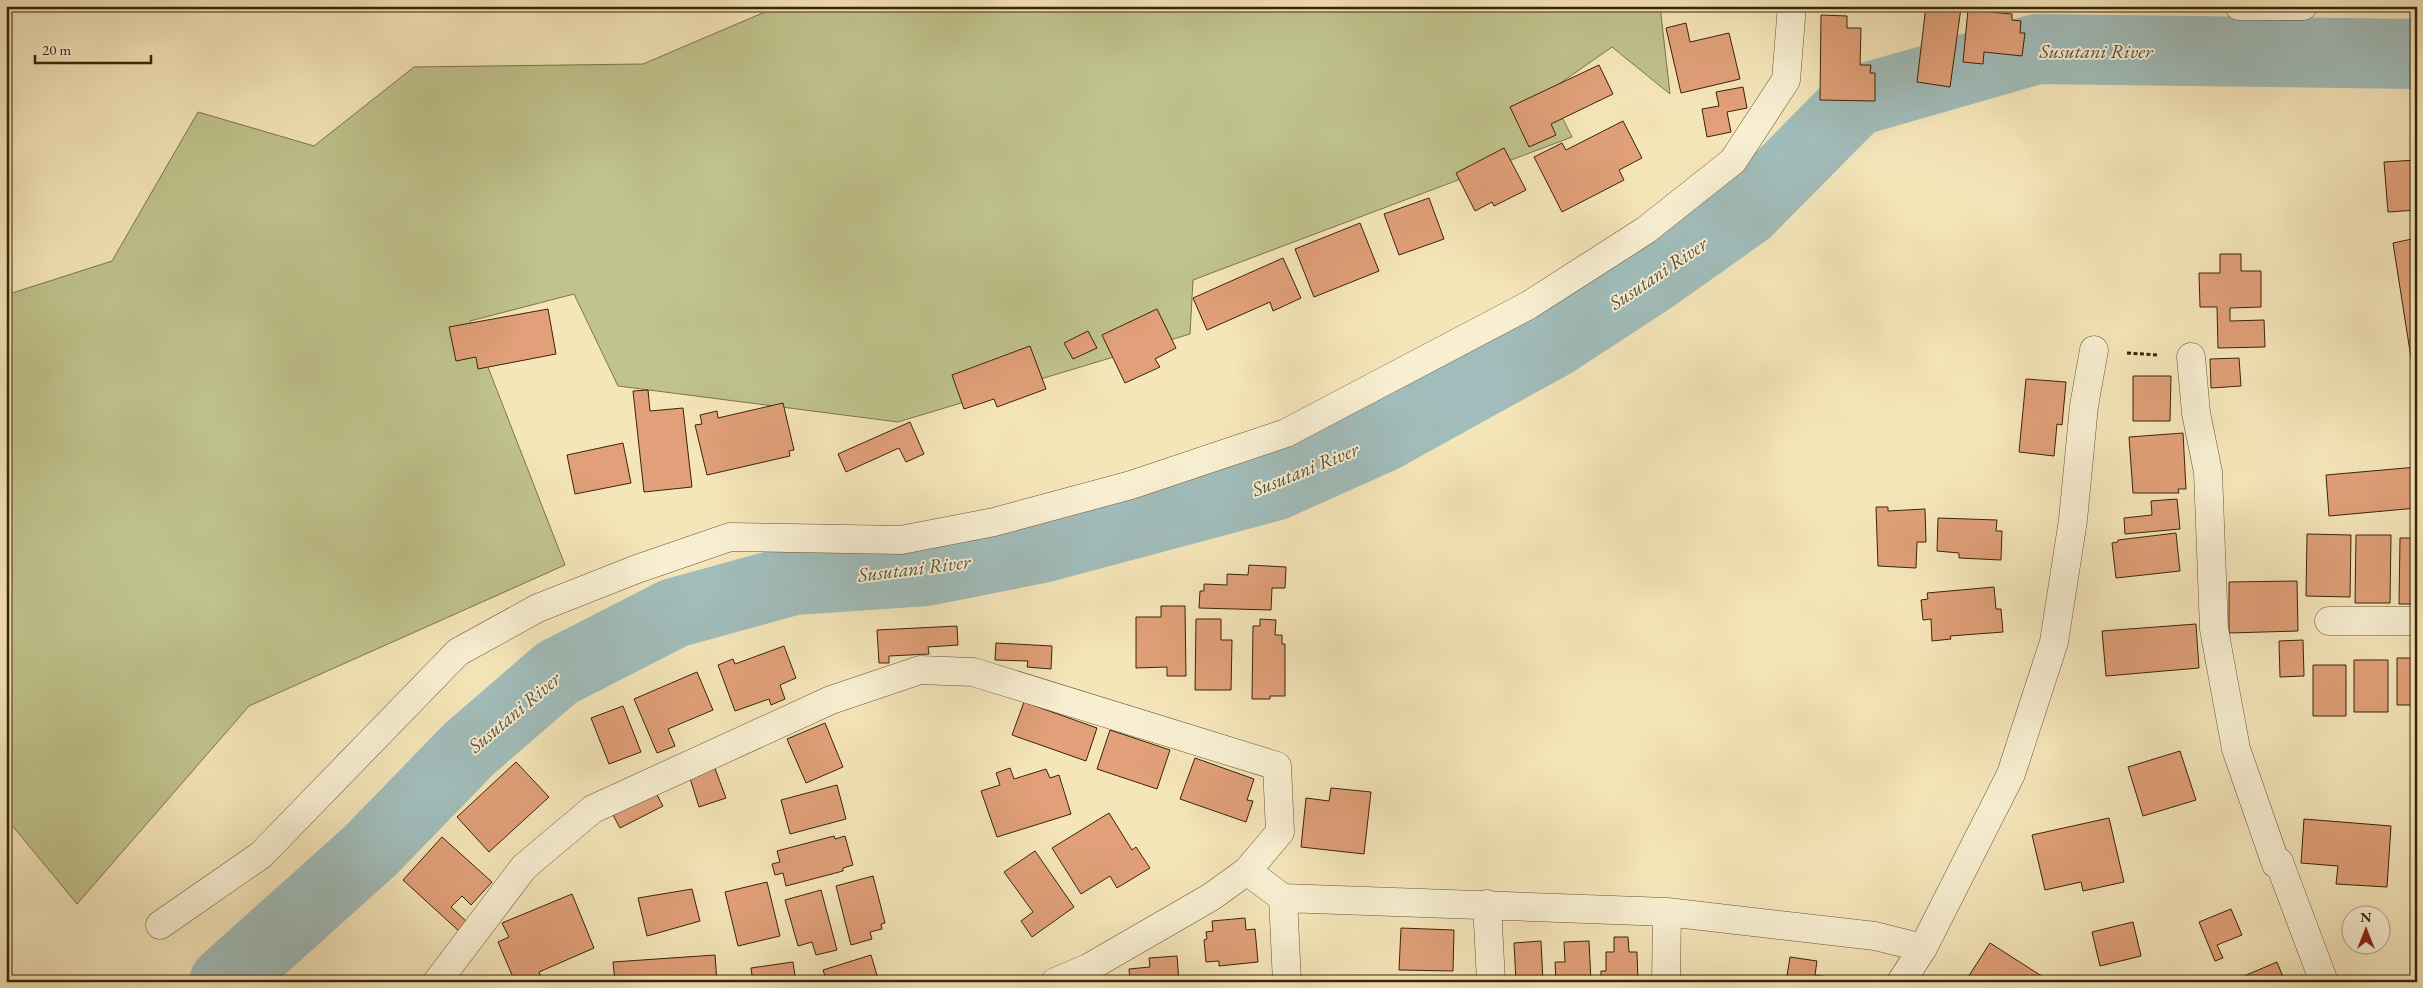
<svg xmlns="http://www.w3.org/2000/svg" width="2423" height="988" viewBox="0 0 2423 988" font-family="'EB Garamond',serif">
<style>
.green{fill:#c0c38c;stroke:#7d744a}
.lines{fill:none;stroke-linecap:round;stroke-linejoin:round}
.river{stroke:#a1bdbb;stroke-width:70}
.building{fill:#e1a079;stroke:#3a2407}
.minor-casing{stroke:#695434;stroke-width:29}
.path{stroke:#3a2407;stroke-width:3;stroke-dasharray:4 2.5;stroke-linecap:butt}
.minor{stroke:#f8efd2;stroke-width:28}
.labels{text-anchor:middle;dominant-baseline:central;stroke-width:4;stroke-linejoin:round;paint-order:stroke}
.water-label{font-size:20px;font-style:italic;fill:#59523d;stroke:#f8efd2}
</style>
<rect width="100%" height="100%" fill="#f5e6ba"/>
<filter id="stains"><feTurbulence type="fractalNoise" baseFrequency=".004" numOctaves="4"/><feColorMatrix values="0 0 0 0 .2 0 0 0 0 .09 0 0 0 0 .02 0 0 0 .5 -.17"/></filter>
<radialGradient id="worn" r=".72"><stop offset=".6" stop-color="#630" stop-opacity="0"/><stop offset="1" stop-color="#630" stop-opacity=".3"/></radialGradient>
<!-- green -->
<path class="green" d="M779 6H1660L1670 94 1612 47 1549 91 1572 137 1193 280 1190 334 898 422 618 386 574 294 470 321 565 565 249 706 77 904 6 818V295L112 261 198 112 314 146 414 67 643 64Z"/>
<g class="lines">
<!-- river -->
<path class="river" d="M224 982 370 851 469 749 557 673 674 613 794 580 926 571 1042 548 1274 486 1383 437 1555 342 1650 280 1746 212 1856 101 2037 49 2417 54"/>
</g>
<!-- building -->
<path class="building" d="M1926 6 1961 8 1950 87 1917 82Z
M1968 10 2012 14V20L2021 21 2020 33H2025L2022 56 1984 52 1983 64 1963 62Z
M1821 15 1847 16V28H1861L1860 65H1871L1870 73H1875V101L1820 100Z
M1686 23 1690 42 1729 33 1740 79 1681 93 1666 28Z
M1599 65 1613 94 1551 124 1556 135 1529 147 1510 107Z
M1743 87 1747 108 1727 112 1731 132 1707 137 1702 109 1719 106 1716 92Z
M1623 121 1642 158 1619 170 1624 180 1562 212 1534 157 1562 143 1566 150Z
M1504 148 1526 190 1494 206 1492 202 1475 211 1456 173Z
M2417 160V210L2388 212 2384 162Z
M1429 198 1444 239 1399 255 1384 214Z
M1360 223 1379 271 1314 297 1295 249Z
M2412 239 2417 270V377H2414L2393 243Z
M2220 254H2241V271H2261V307L2230 308V321L2264 320 2265 347 2218 348 2217 307H2200L2199 273H2220Z
M1283 258 1301 298 1273 311 1270 302 1207 330 1193 298Z
M548 309 556 354 478 369 476 357 456 361 449 327Z
M1157 309 1176 348 1155 359 1160 367 1125 383 1102 335Z
M1088 331 1097 348 1073 359 1064 343Z
M1030 346 1046 389 997 407 994 399 964 409 952 375Z
M2239 358 2241 386 2211 388 2210 359Z
M2133 376H2171L2170 421H2133Z
M2026 379 2066 382 2062 425 2057 424 2054 456 2019 452Z
M648 390 650 411 683 408 692 487 644 492 633 391Z
M783 403 794 450 789 451 790 456 707 475 695 425 702 424 700 415 717 411 718 418Z
M910 422 924 454 906 462 899 448 846 472 838 454Z
M2183 433 2186 489H2178L2179 493H2133L2129 437Z
M623 443 631 483 575 494 567 455Z
M2417 467V508L2329 516 2326 475Z
M2177 499 2180 529 2125 534 2124 518 2152 515 2151 501Z
M1876 507H1888V511L1925 509 1926 542H1917L1916 568 1878 566Z
M1938 518 1997 520 1996 531H2002L2001 560 1959 558V553L1937 551Z
M2176 533 2180 571 2116 578 2112 543 2118 542V540Z
M2307 534 2351 535 2350 597 2306 596Z
M2356 535H2391L2390 603H2355Z
M2400 538H2417V604H2399Z
M1249 565 1286 567 1285 588H1272L1271 610 1199 608 1200 591H1204V584L1227 585V574L1248 575Z
M2297 581 2298 631 2229 633V582Z
M1994 587 1996 609H2001L2003 632 1950 636 1951 639 1932 641 1931 619 1923 620 1921 600 1928 599 1927 593Z
M1161 606H1185L1186 676H1167V667L1136 668V617H1161Z
M1196 619H1221V640H1232L1231 690H1195Z
M1260 619 1276 620 1275 635H1282V644H1285V696H1270V699H1252L1253 626H1260Z
M2196 624 2199 668 2106 676 2102 631Z
M957 626 958 645 928 647 929 654 889 656V663H879L877 630Z
M2303 640 2304 676 2280 677 2279 641Z
M996 643 1052 646 1051 669 1027 667 1028 661 995 660Z
M784 646 796 678 780 685 785 699 771 705 769 699 735 711 718 665 733 659 735 664Z
M2397 658H2417V705H2397Z
M2354 660H2388V712H2354Z
M2313 665H2346V716H2313Z
M697 672 713 710 668 729 675 746 657 753 634 699Z
M1024 702 1097 728 1086 761 1012 735Z
M623 706 641 752 609 764 591 718Z
M825 723 843 767 806 783 787 739Z
M1110 730 1170 750 1157 789 1097 769Z
M2180 751 2196 800 2143 816 2128 767Z
M1195 758 1254 779 1247 800 1253 801 1246 822 1180 799Z
M516 762 549 797 489 852 457 817Z
M714 766 726 798 699 807 689 775Z
M1010 768 1014 779 1046 769 1050 778 1059 775 1071 814 997 837 981 791 1000 785 996 773Z
M837 785 846 819 790 834 781 800Z
M1331 788 1371 792 1364 854 1301 847 1306 798 1329 801Z
M656 793 663 806 620 828 613 815Z
M1109 813 1132 850 1136 847 1150 868 1117 888 1110 876 1081 894 1052 848Z
M2109 818 2124 882 2083 891 2081 882 2045 890 2032 835Z
M2304 819 2391 826 2387 887 2336 884 2338 866 2301 863Z
M834 836 835 839 845 836 853 865 843 868V871L786 886 783 873 775 875 772 864 780 862 777 851Z
M442 837 492 882 471 905 462 896 451 907 468 923 460 932 403 880Z
M1035 851 1074 907 1032 937 1021 921 1033 912 1004 872Z
M873 876 885 923 881 924 882 929 870 932 872 939 851 945 836 886Z
M767 882 780 936 738 946 725 892Z
M692 889 700 921 647 936 638 898Z
M821 890 837 950 816 955 812 942 798 946 785 900Z
M572 894 594 948 539 972 543 982H515L498 942 509 937 502 923Z
M2231 909 2242 935 2217 945 2223 958 2215 961 2199 922Z
M1245 918 1246 930 1255 929 1258 962 1219 966V961L1206 962 1204 940 1207 939 1206 932 1213 931 1212 921Z
M2133 922 2141 956 2100 966 2092 932Z
M1401 928 1454 930 1453 971 1399 970Z
M1614 937H1628L1629 952H1637L1638 982H1601V971H1606V952H1614Z
M1541 941 1543 982H1516L1514 943Z
M1589 941 1591 982H1556L1555 962H1565L1564 942Z
M1990 943 2051 982H1965Z
M715 955 717 982H615L613 962Z
M871 955 879 982H827L823 970Z
M1177 956 1179 982H1130L1129 969 1150 967 1149 958Z
M1790 957 1817 961 1815 975 1829 977 1828 982H1786Z
M793 962 796 982H753L751 968Z
M2277 962 2285 982H2230Z
M606 976 607 982H574V978Z"/>
<g class="lines">
<defs>
<path id="minor" d="M2239 6H2303
M2191 357 2196 413 2208 472 2214 629 2236 749 2276 864 2279 862 2324 982
M2329 621H2417
M1247 871 1283 898 1667 912 1875 936 1923 948
M1283 898 1287 982
M1487 904 1491 982
M160 925 261 855 458 652 538 608 637 569 730 537 901 540 994 522 1131 485 1286 433 1529 305 1646 230 1733 161 1786 80 1792 6
M437 982 524 867 593 809 831 700 920 670 973 672 1277 766 1280 832 1247 871 1211 897 1088 968
M1055 982 1088 968 1090 982
M1666 982 1667 912
M1901 982 1923 948 2011 774 2054 642 2073 520 2084 406 2094 350"/>
</defs>
<!-- minor casing -->
<use href="#minor" class="minor-casing"/>
<!-- path -->
<path class="path" d="M2127 353 2158 355"/>
<!-- minor -->
<use href="#minor" class="minor"/>
</g>
<g class="labels">
<!-- water labels -->
<g class="water-label">
<text x="2096" y="51">Susutani River</text>
<text transform="translate(1658 273) rotate(-34)">Susutani River</text>
<text transform="translate(1305 469) rotate(-22)">Susutani River</text>
<text transform="translate(914 568) rotate(-7)">Susutani River</text>
<text transform="translate(514 712) rotate(-40)">Susutani River</text>
</g>
</g>
<!-- margin -->
<rect width="2423" height="988" fill="none" stroke="#f5e6ba" stroke-width="25"/>
<rect x="8" y="8" width="2408" height="973" fill="none" stroke="#3a2407" stroke-width="2.5"/>
<rect x="12" y="12" width="2398" height="963" fill="none" stroke="#3a2407"/>
<!-- north arrow -->
<g transform="translate(2366 930)"><circle r="24" fill="#f8efd2" stroke="#ac9e81"/>
<path d="M0-4L9 19L0 12L-9 19Z" fill="#8f2418"/>
<text y="-8" font-size="14" font-weight="bold" text-anchor="middle" fill="#3a2407">N</text>
</g>
<!-- scale -->
<path d="M35 55v8h116v-8" fill="none" stroke="#3a2407" stroke-width="2.5"/>
<text x="42" y="55" font-size="15" fill="#3a2407" stroke="#f8efd2" stroke-width="4" paint-order="stroke">20 m</text>
<rect width="100%" height="100%" filter="url(#stains)"/>
<rect width="100%" height="100%" fill="url(#worn)"/>
</svg>
